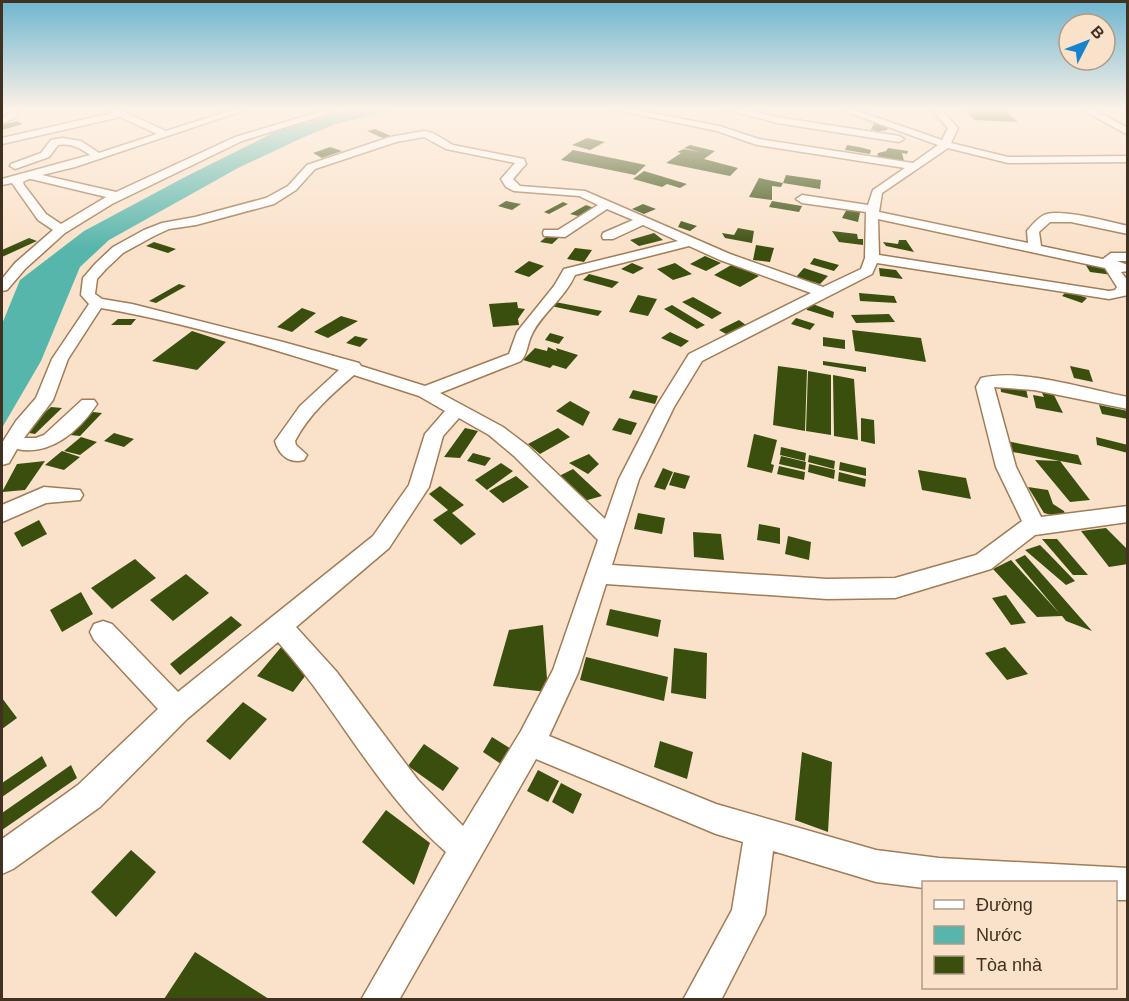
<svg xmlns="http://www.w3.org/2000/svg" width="1129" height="1001" viewBox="0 0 1129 1001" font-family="Arial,sans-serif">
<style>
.water{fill:#57b6ac}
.building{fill:#3a4f0e}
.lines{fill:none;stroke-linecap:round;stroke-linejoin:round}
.minor-casing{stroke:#a17c57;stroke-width:3}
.minor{fill:#fff;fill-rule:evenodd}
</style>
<rect width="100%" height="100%" fill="#fae2ca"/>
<!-- water -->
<path class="water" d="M356 108H402L336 124 304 137 238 168 109 240 80 267 41 361 2 428V324L20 280 84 231 185 177 275 132Z"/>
<!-- building -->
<path class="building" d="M963 108 1004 109 1018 122 974 120Z
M17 121 23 124 2 130V125Z
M874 123 885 124 888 126 887 130 874 132 875 130H871Z
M375 129 393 137 387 140 367 131Z
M587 138 605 142 590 150 572 145Z
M690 145 715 151 704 159 738 168 730 176 666 163 681 153 677 152 684 149 700 152 684 148Z
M847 145 859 147 871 150 870 154 845 150Z
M330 147 342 151 322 158 313 153Z
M888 148 908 151 907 154 902 153 904 161 877 157 878 153 886 151Z
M573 150 646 165 635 175 561 160Z
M644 171 687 184 680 188 667 184 662 187 633 179Z
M786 175 821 180 820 189 783 183Z
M759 178 783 183 781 187 772 186V200L749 197Z
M506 201 521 204 512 210 498 206Z
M772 201 802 206 799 212 769 207Z
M563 202 568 204 549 214 544 212Z
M643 204 656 209 644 214 632 209Z
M586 205 594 208 578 216 570 214Z
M848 207 861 208 858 222 842 218Z
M681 221 697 226 690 231 678 227Z
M738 228 754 231 752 243 725 238 722 233 734 235Z
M832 231 857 234 858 239H863V245L839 242Z
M552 232 563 234 552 244 540 242Z
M654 233 663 240 639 246 630 240Z
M29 238 37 241 2 257V250Z
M899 240H906L914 252 886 246 883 242 898 244Z
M154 242 176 249 168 253 146 246Z
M756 245 774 248 770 262 753 260Z
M575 248 592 250 584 262 567 259Z
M705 256 721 263 706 271 690 264Z
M814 258 839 265 834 271 810 264Z
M529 261 544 266 529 277 514 272Z
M1084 262 1106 265 1113 275 1090 272Z
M632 263 644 268 633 274 621 269Z
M675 263 692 274 673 280 657 269Z
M733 264 759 276 740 287 714 275Z
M804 268 828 276 820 284 796 277Z
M879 268 896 270 903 279 880 276Z
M589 274 619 282 612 288 583 280Z
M179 284 186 286 156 303 149 301Z
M1067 291 1087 298 1082 303 1062 296Z
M859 293 894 296 897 303 860 301Z
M638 295 657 299 648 316 629 312Z
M693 297 722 313 712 319 682 302Z
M517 302 518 308 525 309 518 319 519 325 493 327 489 304Z
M555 302 602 311 598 316 551 306Z
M810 303 834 312 833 318 807 310 805 304Z
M672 305 705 325 697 329 664 309Z
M302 308 316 313 292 332 277 327Z
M889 314 895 322 856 323 851 315Z
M341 316 358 321 328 338 314 332Z
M796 318 815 324 810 330 791 324Z
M118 319H136L131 325H111Z
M739 320 746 325 726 334 719 330Z
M852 330 921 338 926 362 855 351Z
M192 331 226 342 197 370 152 361Z
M670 332 689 341 681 347 661 338Z
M550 333 564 337 559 344 545 340Z
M355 336 368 339 360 347 346 343Z
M823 337 845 340V349L823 346Z
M548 347 557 351 556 348 578 355 566 369 553 365 550 368 523 360 535 348 547 351Z
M823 361 866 367V372L823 365Z
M778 366 807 370 805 431 773 425Z
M1070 366 1089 370 1093 382 1074 378Z
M808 371 831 375V435L806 431Z
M833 375 854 379 858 440 834 436Z
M1000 383 1026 389 1028 398 1001 392Z
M633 390 658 396 655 404 629 398Z
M1041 391 1053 393 1063 413 1036 408 1033 395 1044 397Z
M570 401 590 412 583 426 556 411Z
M1099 405 1128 411V419L1102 414Z
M51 407 62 408 35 434 23 432Z
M93 412 102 413 80 436 70 435Z
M619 418 637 423 631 435 612 430Z
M861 418 874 420 875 444 861 441Z
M465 428 478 431 460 458 444 457Z
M558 428 570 437 540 454 528 444Z
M114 433 134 439 124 447 104 441Z
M754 434 777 440 771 464 774 465 772 473 747 467Z
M81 437 97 442 80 455 64 451Z
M1096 437 1128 445V453L1097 445Z
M1006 441 1078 455 1082 465 1060 461 1090 500 1070 502 1035 460 1060 461 1008 451Z
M781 447 806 453 805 461 780 455Z
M62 451 80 457 64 470 45 465Z
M473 453 491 458 485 466 467 461Z
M589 454 599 464 588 474 569 463Z
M809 455 835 461 834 469 808 462Z
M781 456 806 462 805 470 779 464Z
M45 461 25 490 2 492 17 464Z
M840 462 866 468V476L839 470Z
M501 463 513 471 487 490 475 480Z
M809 464 835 470 834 479 808 472Z
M779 466 805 472 804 480 777 474Z
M663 468 673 472 665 490 654 487Z
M573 469 602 496 584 501 559 476Z
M918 470 966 478 971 499 922 490Z
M674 472 690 476 685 489 669 485Z
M839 472 866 479 865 487 838 481Z
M516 476 529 487 503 503 489 491Z
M440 486 464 505 452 513 476 534 461 545 433 520 448 510 429 494Z
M1028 487 1048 490 1053 504 1064 511 1067 519 1044 513Z
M638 513 665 518 662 534 634 529Z
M39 520 47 534 22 547 14 533Z
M759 524 780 528V544L757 540Z
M1106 528 1128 550V564L1109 567 1081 531Z
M693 532 721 534 724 560 694 557Z
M788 536 811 542 809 560 785 554Z
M1042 539H1057L1088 575H1073Z
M1040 545 1047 552 1075 581 1066 585 1025 550Z
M1025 555 1056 590 1092 631 1066 621 1062 616 1037 617 993 569 1011 560 1060 614 1015 560Z
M135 559 156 578 112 609 91 588Z
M186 574 209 593 173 621 150 600Z
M81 592 93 614 62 632 50 610Z
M1006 595 1026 623 1011 625 992 598Z
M610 609 661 620 658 637 606 625Z
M231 616 242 625 180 675 170 664Z
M543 625 548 692 493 686 509 630Z
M282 646 309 671 293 692 257 676Z
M1005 647 1028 674 1007 680 985 653Z
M674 648 707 653 706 699 671 693Z
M586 657 668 677 664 701 580 680Z
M2 698 17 718 2 729Z
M243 702 267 719 230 760 206 741Z
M492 737 511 749 501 764 483 752Z
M660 741 693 752 687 779 654 767Z
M424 744 459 768 443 791 408 766Z
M802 752 832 762 828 832 795 820Z
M42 756 47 766 2 797V783Z
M71 765 77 778 2 830V813Z
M538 770 559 781 548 802 527 791Z
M561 783 582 794 573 814 552 802Z
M386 810 430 843 414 885 362 842Z
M131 850 156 872 116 917 91 892Z
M195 952 269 999H164Z"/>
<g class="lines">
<defs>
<path id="minor" d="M9 108H17L18 116 2 124V118L8 115Z
M104 108H116L166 131 238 108H251L75 167 42 175 116 192 235 137 329 109 334 112 242 141 112 204 65 233 25 269 7 290 2 291V279L15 263 53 230 38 220 12 183 2 185V179L90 155C80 148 71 143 58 145L49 157 15 169 10 166 11 164 41 153 51 140 62 138 81 141 99 153 157 134 120 117 2 144V138L112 113ZM29 179H31L106 197 61 224 46 214 24 185 23 182Z
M606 108H625L719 126 759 139 913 163 938 145 836 108H849L942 140 948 128 930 108H939L958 128 951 143 1008 157 1128 156V162L1008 163 948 148 882 193 879 212 1028 243 1027 231C1031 226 1038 218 1044 215 1060 208 1109 222 1128 226V234L1071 222H1050L1039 232 1041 246 1103 259 1111 253H1128V261H1117L1128 265V271L1121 272 1128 281V295L1109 299 877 263 872 274 702 361 674 407 639 479 612 565 827 579 895 578 976 555 1022 521 996 467 976 387 981 378C1021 368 1086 389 1128 397V409L1034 390 994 387 1016 467 1041 517 1128 506V522L1035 535 991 569 895 598 827 599 606 584 578 673 549 736 716 804 876 850 939 858 1128 868V900H1116V882H924V888L876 882 773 851 765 914 721 1000H683L732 910 743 842 716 834 536 759 399 1000H361L446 852C378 793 338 709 278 642L187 719 100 807 13 869 2 874V839L78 785 158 709 94 640 90 632 94 624 103 621 112 624 178 692 373 536 409 485 425 434 445 411 419 396 354 375C331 395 309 414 295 441L296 445 307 455 304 460C289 464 279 455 275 441L300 406 339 370C261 345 182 322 101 308L68 359 53 400 24 438H36L44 435 82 400H94L97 404C79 431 51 456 17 449L9 463 2 465V443L16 421 36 398 52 359 89 304 81 295 83 278 96 263 113 247 144 230 162 223 195 217 266 198 288 186 307 165 390 137 424 131 433 133 453 145 524 159 526 164 513 179 520 186 585 191 730 254 823 287 861 269 865 258 866 212 802 203 796 199 802 195 868 205 873 190 905 168 757 145 717 131ZM424 137 446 149 515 163 501 179 506 187 514 191 579 196 598 205 558 230H544L543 233 544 236 565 237 607 209 633 220 603 233 602 236 603 239H613L643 225 678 241 564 269 554 286 517 332 509 354 425 386 361 366 359 363 283 342 132 304 102 299 95 294 97 279 106 269 123 253 154 236 169 229 196 225 274 204 296 190 315 169 396 142ZM878 219 1105 268 1117 287 1115 290 1109 291 879 255ZM689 246 720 260 811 293 689 354 656 407 619 479 605 519 528 446 503 427 440 393 521 361C528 353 527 344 532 334 543 312 565 298 575 275ZM459 418 489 435 514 456 598 540 553 670 521 731 463 826 418 780 336 671 296 627 389 548 429 487 443 436Z
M722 108H738L777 117 899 136 904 139 899 142 777 123Z
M1079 108H1090L1128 128V135Z
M44 487 80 490 83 495 80 500 46 503 2 522V505Z"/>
</defs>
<!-- minor casing -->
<use href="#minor" class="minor-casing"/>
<!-- minor -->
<use href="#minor" class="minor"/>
</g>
<!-- sky -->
<linearGradient id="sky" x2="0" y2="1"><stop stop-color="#6eb5d0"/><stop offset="0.44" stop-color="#fdf2e7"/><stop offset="1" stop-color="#fdf2e7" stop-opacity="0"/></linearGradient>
<rect width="1129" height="248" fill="url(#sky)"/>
<!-- border -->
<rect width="1129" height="1001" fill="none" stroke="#413121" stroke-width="6"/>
<!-- legend -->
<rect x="922" y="881" width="195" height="108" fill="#fae2ca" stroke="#b09b86" stroke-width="1.5"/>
<rect x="934" y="900" width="30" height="9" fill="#ffffff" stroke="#b09b86" stroke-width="1.5"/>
<text x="976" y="911" font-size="18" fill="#413121">Đường</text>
<rect x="934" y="926" width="30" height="18" fill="#57b6ac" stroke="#b09b86" stroke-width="1.5"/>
<text x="976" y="941" font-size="18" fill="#413121">Nước</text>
<rect x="934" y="956" width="30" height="18" fill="#3a4f0e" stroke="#b09b86" stroke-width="1.5"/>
<text x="976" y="971" font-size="18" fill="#413121">Tòa nhà</text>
<!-- north arrow -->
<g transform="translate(1087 42) rotate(48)"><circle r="28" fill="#fae2ca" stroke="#b09b86" stroke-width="1.5"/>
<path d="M0-4.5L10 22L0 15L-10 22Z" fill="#1883cd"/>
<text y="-9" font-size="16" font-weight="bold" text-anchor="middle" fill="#413121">B</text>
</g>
</svg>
